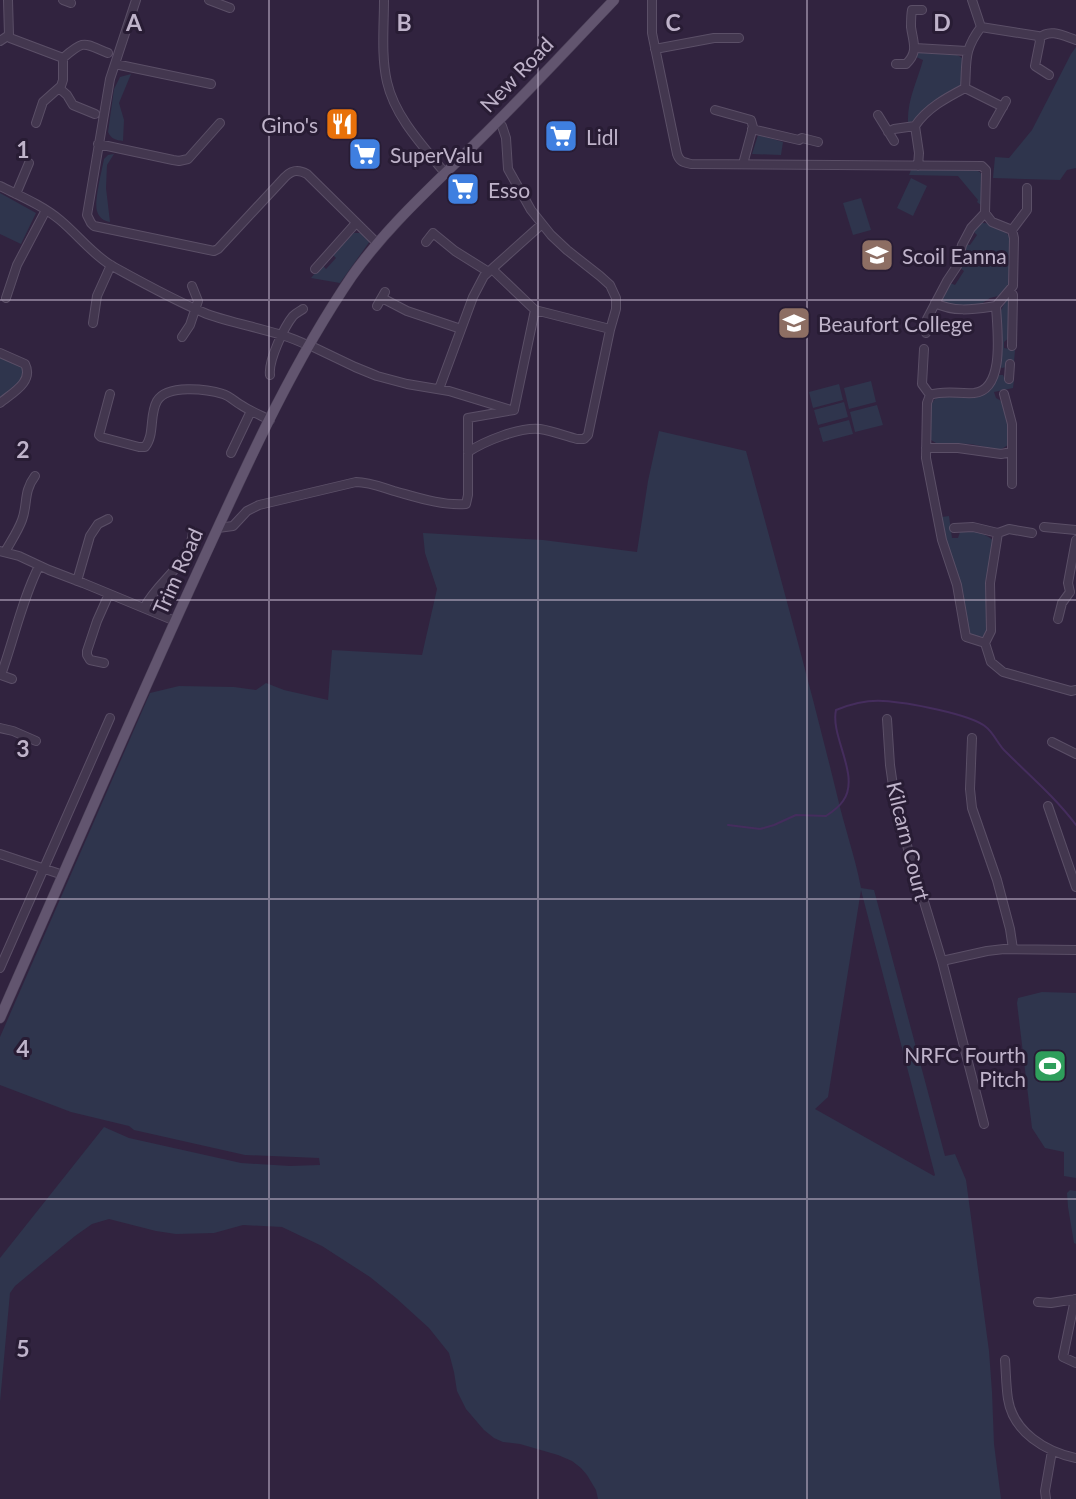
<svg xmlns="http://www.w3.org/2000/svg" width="1076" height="1499" viewBox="0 0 1076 1499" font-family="Lato,sans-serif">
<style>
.green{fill:#2f354d;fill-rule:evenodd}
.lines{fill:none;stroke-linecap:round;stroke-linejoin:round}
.stream{stroke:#452d5d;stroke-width:2}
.minor-casing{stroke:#5b4f67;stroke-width:10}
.major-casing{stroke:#4c4058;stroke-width:11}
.minor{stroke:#43374f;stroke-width:8}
.major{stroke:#62556f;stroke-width:10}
.grid{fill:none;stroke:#bfb3ca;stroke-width:2;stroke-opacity:0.55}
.labels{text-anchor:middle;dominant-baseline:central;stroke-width:6;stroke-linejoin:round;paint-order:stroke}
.street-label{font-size:21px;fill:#bfb3ca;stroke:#281c34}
.poi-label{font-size:21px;fill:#bfb3ca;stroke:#281c34;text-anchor:start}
.grid-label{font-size:23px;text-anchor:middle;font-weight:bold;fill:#bfb3ca;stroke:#281c34;stroke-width:6;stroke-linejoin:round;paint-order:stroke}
</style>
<rect width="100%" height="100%" fill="#31233f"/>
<!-- green -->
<path class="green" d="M1076 47V168L1067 170 1060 180 993 178 995 157 1009 158 1032 130 1071 54Z
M924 52C937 53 954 50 963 59L961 85 929 106 913 121 908 123C907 100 917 82 923 60L916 57 918 53Z
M131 74 119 103 124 120 123 141C116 140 111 139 108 132L114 89 120 77Z
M758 135 783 142 781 155 752 154Z
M114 154 107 165 106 188 110 222C104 221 99 218 97 211 94 201 102 170 104 159L108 155Z
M911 170H975L980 172 982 176V206L977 202 978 200 958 176 909 175Z
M911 178 927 186 913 216 897 208Z
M0 193 36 213 21 244 0 234Z
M861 198 871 230 853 235 843 203Z
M982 223C994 223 1006 229 1011 240L1008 287 998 296 990 298 981 304 959 307 944 303 942 298 950 283 955 285 964 271 960 268 966 244 970 245 977 235 974 232 975 229Z
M354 233H363L370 241 340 283 311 278 322 265 326 269 336 258 332 254Z
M1008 297 1009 338 1004 342V348L1015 350 1014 362H1007L1006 367 1002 368 1000 367V312Z
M0 357 12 359 26 369 23 380 0 399Z
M999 375H1003L1006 381 1014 380 1013 388 994 392 996 398C1011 404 1011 432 1008 445L1000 450 971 444 936 443 931 440C928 430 927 401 938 397 948 392 962 400 972 396 981 391 990 381 999 375Z
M871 381 876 402 849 409 844 388Z
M839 384 843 400 813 408 809 392Z
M844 402 848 417 818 425 814 410Z
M877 405 883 425 855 432 850 412Z
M849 420 853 434 823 442 819 428Z
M659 431 746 451C777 565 809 680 837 795 844 826 855 856 861 888L874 890 945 1156 955 1154 966 1180 989 1351 992 1392 994 1444 1001 1499H598L596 1490 587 1475 581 1468 572 1461 558 1455 520 1444 503 1442 494 1438 484 1430 466 1409 457 1391 454 1372 449 1353 429 1328 396 1298 370 1277 322 1246 282 1227 243 1225 214 1233 176 1234 156 1231 109 1219 92 1224 75 1236 15 1286 10 1293 0 1402V1258L104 1127 129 1138 241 1163 290 1166 320 1165 319 1158 245 1155 134 1130 129 1126 71 1112 0 1085V1037L150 693 179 686 234 687 256 690 266 683 284 690 328 700 332 650 422 655 437 589 425 553 423 533 543 540 637 552 648 481ZM861 890 935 1175 934 1176 815 1109 828 1097Z
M949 516 952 538H958L960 532C973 529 985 533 995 542L990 628 984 637 973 636 969 632 963 592 946 539 942 517Z
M1042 992 1076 993V1178L1064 1176V1152L1045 1148 1032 1128 1017 1003 1018 998Z
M1070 1190 1076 1191V1244L1074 1243 1068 1207 1067 1193Z"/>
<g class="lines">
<!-- stream -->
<path class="stream" d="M728 825 760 829 774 825 796 815 826 816C832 812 839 807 843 801 861 776 830 737 836 710 851 704 867 700 883 701 905 702 971 714 986 727 994 733 998 745 1006 752 1030 776 1056 798 1076 825"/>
<defs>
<path id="minor" d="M8 0 9 35 10 38 63 58
M63 0 71 3
M136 0 110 79 87 215 91 223 94 226 214 251 218 249 285 177C292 170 298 169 307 174L377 243
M209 0 230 8
M384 0C384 26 381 56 387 82 395 117 423 146 445 173
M652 0V33L677 154C680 162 683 162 691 164L982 166 986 170V174L985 213 971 228 962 245 957 266 947 281 927 319 926 333
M972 0 981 27
M1039 38C1050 28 1064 36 1076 40
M0 41 9 35
M915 48 967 51
M655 49 714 38H739
M115 64 211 84
M896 64H906C919 52 913 42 911 27 911 21 911 15 912 10H922
M59 88 67 95 73 105 95 114
M965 88 1003 107
M715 110 751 120 753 127 743 164
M878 115 894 141
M36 123 43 102 61 86 63 80V58C85 39 83 43 108 53
M993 124 1006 101
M752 129 799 140 802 138 818 142
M888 132 894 129 915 126
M98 144 173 160 179 161 188 159 220 123
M918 166 919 153 915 126C927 108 946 98 965 88 967 61 963 51 981 27L1038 36 1040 41 1035 66 1049 75
M0 186C20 196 42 205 60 220 78 235 92 254 112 266 141 282 177 302 207 314 240 326 278 330 309 346
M16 194 29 163
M985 213 992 222 1012 230 1014 238 1013 286 996 306
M1012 230 1027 210V188
M426 242 433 233 455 251 487 271
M315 269 356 223
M492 269 535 310 610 329
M1010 290 1013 295 1012 346
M6 298 17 265 46 210
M382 298 407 311 461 329
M377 306 385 292
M93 323 97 296 111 265
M182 337 190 325 198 301 192 286
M309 345 355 367 377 376 407 384 449 391 511 410
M924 349 922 384 930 395 927 403 926 458 942 540 957 585 966 637 985 643
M0 353 25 364C34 382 12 393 0 403
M270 375C268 361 284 327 293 316 296 313 300 311 303 309
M1009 379 1010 364
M439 389 473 297 484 276 542 224
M110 394 99 435 101 437 139 447H145C155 435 149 415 157 401 167 384 207 389 223 394 230 396 235 402 241 405 250 411 260 415 270 420
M930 395C944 390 959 394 974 393 1006 390 997 328 996 306 975 309 955 313 935 303
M514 410 535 310
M926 448H958L1001 454 1012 452V424L1004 394
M468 452C485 441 519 427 540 429 553 431 565 436 577 439H584L588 435 610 330 616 309V298L610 285 600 276 567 250 551 235 531 210 508 169 506 138 502 126 498 121
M231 453 251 411
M1012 484V452
M1044 527 1076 530
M218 528 233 526 247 511 259 505 356 482C369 482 381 487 394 491 416 497 442 506 466 504L468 495V418L514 410
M954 528 973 527 998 533 990 583 991 631 985 643 991 662 1003 672 1071 691 1076 690
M998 533 1009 529 1032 533
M0 551 19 556 49 570 83 583 175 621
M5 552C11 541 18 531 22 520 28 504 23 492 35 476
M77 581 90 536 98 524 108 519
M1070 592 1068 583 1076 540
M144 608C158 580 189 566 193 532
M1058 619 1062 603 1070 592
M104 663 90 660 87 655V651L97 621 109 594
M12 679 1 675C14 639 22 600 39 566
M887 719 890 765 895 800 908 849 942 961 984 1124
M0 728 13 731 36 741
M972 738 970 789 972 808 997 880 1010 929 1013 949
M1052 742 1076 754
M1048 806 1076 887
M0 854 63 875
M942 961 987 951 1004 949 1076 950
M0 968 110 718
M1075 1299 1063 1357 1076 1363
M1038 1302 1051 1303 1076 1299
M1005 1360C1006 1373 1006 1386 1008 1399 1013 1432 1046 1452 1076 1458
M1046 1499 1045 1491 1052 1451"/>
<path id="major" d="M0 1018C66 869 130 719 198 571 244 471 290 367 352 276 388 225 436 183 480 139 526 94 569 47 614 0"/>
</defs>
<!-- minor casing -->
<use href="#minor" class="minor-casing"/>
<!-- major casing -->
<use href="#major" class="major-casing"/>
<!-- minor -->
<use href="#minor" class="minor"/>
<!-- major -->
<use href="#major" class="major"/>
</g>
<!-- grid -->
<path class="grid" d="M269 0V1499M538 0V1499M807 0V1499M0 300H1076M0 600H1076M0 899H1076M0 1199H1076"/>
<!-- icons -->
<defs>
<symbol id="restaurant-square" viewBox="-11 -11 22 22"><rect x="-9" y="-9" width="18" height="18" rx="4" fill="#e8710a" stroke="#281c34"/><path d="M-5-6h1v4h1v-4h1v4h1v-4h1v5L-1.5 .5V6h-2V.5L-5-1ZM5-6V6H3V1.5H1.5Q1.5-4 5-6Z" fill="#fff"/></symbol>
<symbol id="supermarket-square" viewBox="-11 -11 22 22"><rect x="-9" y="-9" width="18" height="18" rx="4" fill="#3f7fe0" stroke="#281c34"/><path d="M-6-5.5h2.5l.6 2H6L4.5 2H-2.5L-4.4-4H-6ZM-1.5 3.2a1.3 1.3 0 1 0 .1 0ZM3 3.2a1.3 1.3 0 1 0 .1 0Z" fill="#fff"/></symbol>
<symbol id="school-square" viewBox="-11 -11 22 22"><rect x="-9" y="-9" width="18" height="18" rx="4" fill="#8d6e63" stroke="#281c34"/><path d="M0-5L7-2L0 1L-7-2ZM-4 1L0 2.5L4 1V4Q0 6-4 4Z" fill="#fff"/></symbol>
<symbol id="stadium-square" viewBox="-11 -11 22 22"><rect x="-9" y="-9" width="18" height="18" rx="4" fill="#2e9e5b" stroke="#281c34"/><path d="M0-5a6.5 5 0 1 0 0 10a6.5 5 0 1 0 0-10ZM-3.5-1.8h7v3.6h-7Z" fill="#fff"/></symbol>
</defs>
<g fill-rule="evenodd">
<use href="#restaurant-square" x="323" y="105" width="38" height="38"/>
<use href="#supermarket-square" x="542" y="117" width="38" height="38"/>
<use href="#supermarket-square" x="346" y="135" width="38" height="38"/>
<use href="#supermarket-square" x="444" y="170" width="38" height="38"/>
<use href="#school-square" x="858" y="236" width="38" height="38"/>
<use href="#school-square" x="775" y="304" width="38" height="38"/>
<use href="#stadium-square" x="1031" y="1047" width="38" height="38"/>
</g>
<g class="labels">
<!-- street labels -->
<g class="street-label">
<text transform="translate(516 74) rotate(-46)">New Road</text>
<text transform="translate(177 571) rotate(-66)">Trim Road</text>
<text transform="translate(909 841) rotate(76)">Kilcarn Court</text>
</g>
<!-- poi labels -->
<g class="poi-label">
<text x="318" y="124" text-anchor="end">Gino's</text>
<text x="586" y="136">Lidl</text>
<text x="390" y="154">SuperValu</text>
<text x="488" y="189">Esso</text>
<text x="902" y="255">Scoil Eanna</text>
<text x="818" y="323">Beaufort College</text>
<text x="1026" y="1054" text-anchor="end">NRFC Fourth<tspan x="1026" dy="24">Pitch</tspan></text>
</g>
</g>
<g class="grid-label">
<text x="134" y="31">A</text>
<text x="404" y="31">B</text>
<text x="673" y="31">C</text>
<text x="942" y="31">D</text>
<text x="23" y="158">1</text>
<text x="23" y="458">2</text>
<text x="23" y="757">3</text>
<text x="23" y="1057">4</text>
<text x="23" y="1357">5</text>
</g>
</svg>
